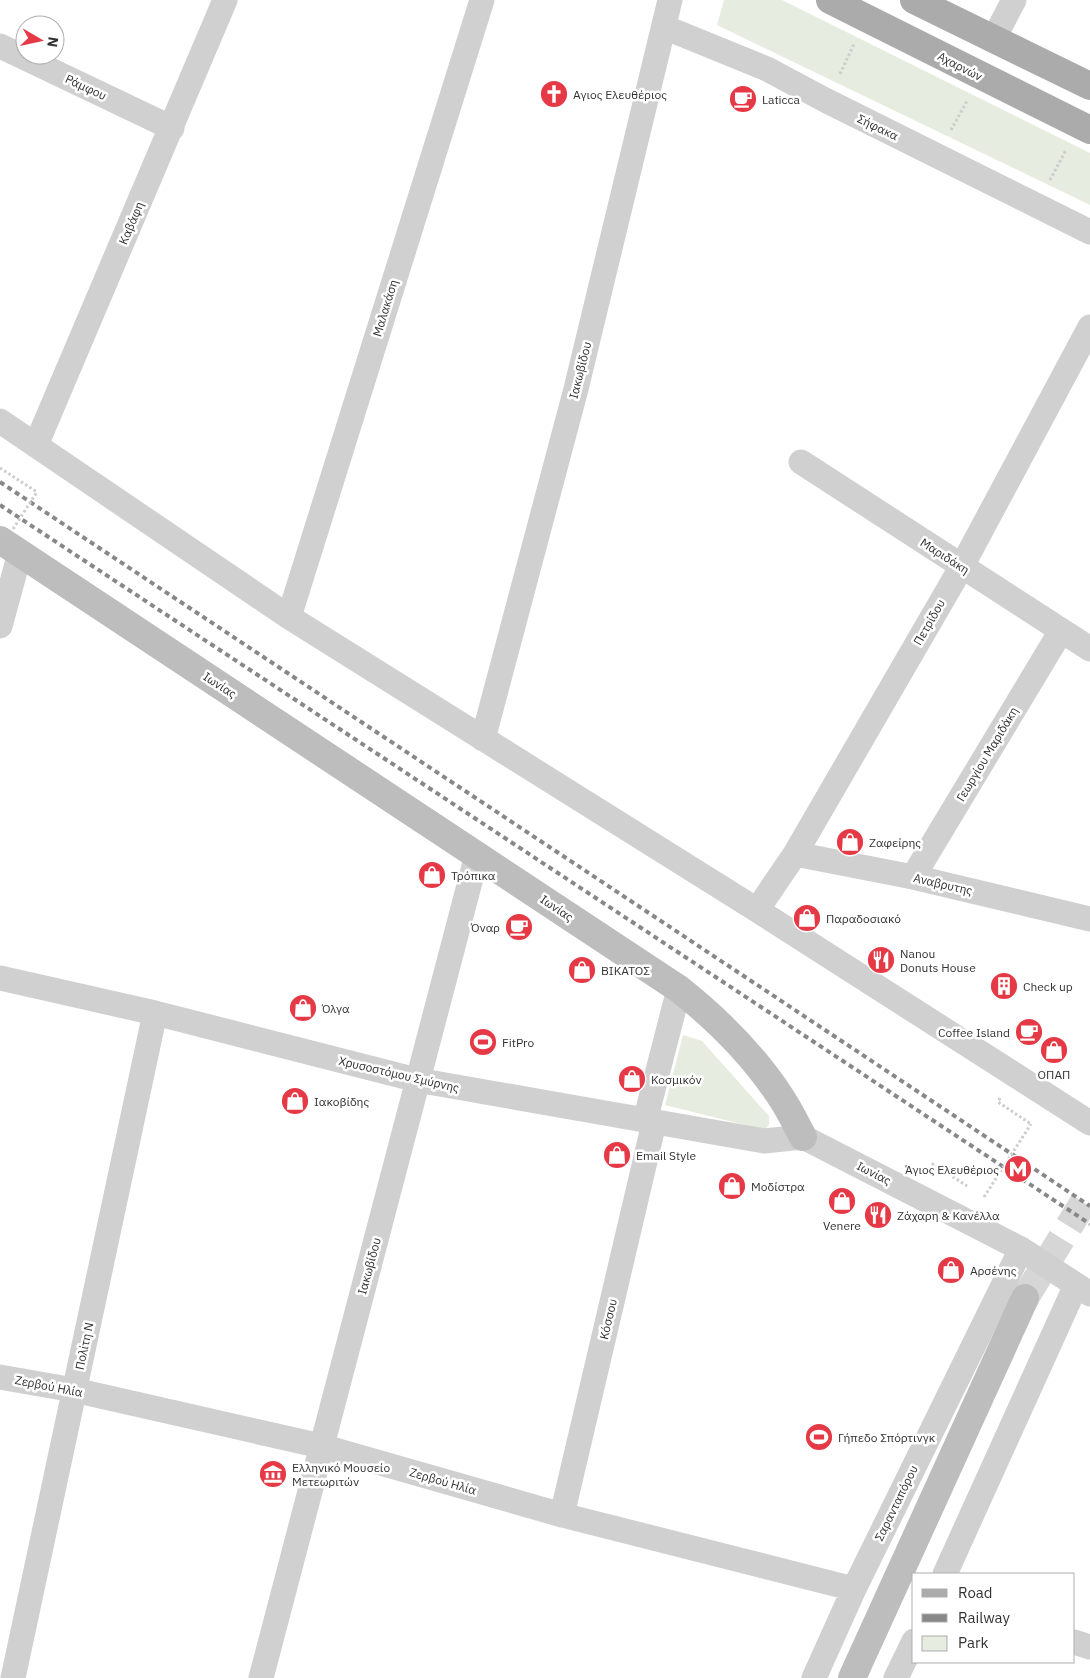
<svg xmlns="http://www.w3.org/2000/svg" width="1090" height="1678" viewBox="0 0 1090 1678" font-family="'IBM Plex Sans',sans-serif">
<style>
.green{fill:#e6ecdf}
.lines{fill:none;stroke-linecap:round;stroke-linejoin:round}
.secondary-tunnel{stroke:#d6d6d6;stroke-width:28;stroke-dasharray:28 14;stroke-linecap:butt}
.path{stroke:#cdcdcd;stroke-width:3;stroke-dasharray:2.5 2.5;stroke-linecap:butt}
.street{stroke:#d0d0d0;stroke-width:25}
.secondary{stroke:#bdbdbd;stroke-width:28}
.primary{stroke:#ababab;stroke-width:28}
.rail{stroke:#888;stroke-width:4;stroke-dasharray:5 4;stroke-linecap:butt}
.path-bridge{stroke:#cdcdcd;stroke-width:3;stroke-dasharray:2.5 2.5;stroke-linecap:butt}
.labels{text-anchor:middle;dominant-baseline:central;stroke-width:5;stroke-linejoin:round;paint-order:stroke}
.street-label{font-size:12px;fill:#333;stroke:#fff}
.poi-label{font-size:12px;fill:#333;stroke:#fff;text-anchor:start}
</style>
<rect width="100%" height="100%" fill="#fff"/>
<!-- green -->
<path class="green" d="M724 0H782L1090 153V205L717 25Z
M683 1035 702 1041 769 1116V1125L765 1130 665 1105Z"/>
<g class="lines">
<!-- secondary-tunnel -->
<path class="secondary-tunnel" d="M1025 1298 1090 1192"/>
<!-- path -->
<path class="path" d="M840 74 854 44
M951 130 967 101
M1050 180 1066 150
M0 468 37 492
M1000 1098 998 1102 1031 1124
M930 1170 933 1164 967 1186"/>
<!-- street -->
<path class="street" d="M664 27 767 69 827 101 1090 232
M993 40 1014 0
M0 46 172 128
M0 421 289 617 757 910 1090 1123
M36 445 225 0
M801 462 1090 649
M289 617 482 0
M0 626 20 553
M483 739 576 389 670 0
M795 854 913 877 1090 919
M913 877 1061 631
M757 910 795 854 962 566 1090 327
M0 978 155 1013 417 1080 764 1141 803 1137 1021 1249 1090 1294
M645 1121 679 989
M0 1377 74 1390 321 1446 562 1515 854 1589
M562 1515 654 1123
M945 1574 1076 1285
M1074 1642 1090 1647
M13 1678 155 1013
M261 1678 477 855
M814 1678 854 1589 1021 1249
M896 1678 914 1641"/>
<!-- secondary -->
<path class="secondary" d="M0 540 679 989C718 1020 755 1057 782 1099 790 1111 796 1124 803 1137
M852 1678 1025 1298"/>
<!-- primary -->
<path class="primary" d="M830 0 1090 130
M914 0 1090 86"/>
<!-- rail -->
<path class="rail" d="M0 482 1090 1206
M0 505 1090 1224"/>
<!-- path-bridge -->
<path class="path-bridge" d="M13 529 37 492
M984 1197 1031 1124"/>
</g>
<!-- icons -->
<defs>
<symbol id="church-disc" viewBox="-11 -11 22 22"><circle r="9.5" fill="#e63946" stroke="#fff"/><path d="M-1.2-6h2.4v3.5h3.3v2.4h-3.3V6h-2.4V-.1h-3.3v-2.4h3.3Z" fill="#fff"/></symbol>
<symbol id="cafe-disc" viewBox="-11 -11 22 22"><circle r="9.5" fill="#e63946" stroke="#fff"/><path d="M-5.5-4.5H6V0H3Q3 3.5 0 3.5H-2.5Q-5.5 3.5-5.5 0ZM3-3.2v2h1.7v-2ZM-6 4.5H4V6H-6Z" fill="#fff"/></symbol>
<symbol id="shop-disc" viewBox="-11 -11 22 22"><circle r="9.5" fill="#e63946" stroke="#fff"/><path d="M-5-2.5h2.3a2.7 3.5 0 0 1 5.4 0H5L5.5 6h-11ZM-1.5-2.5h3a1.5 2.3 0 0 0-3 0Z" fill="#fff"/></symbol>
<symbol id="restaurant-disc" viewBox="-11 -11 22 22"><circle r="9.5" fill="#e63946" stroke="#fff"/><path d="M-5-6h1v4h1v-4h1v4h1v-4h1v5L-1.5 .5V6h-2V.5L-5-1ZM5-6V6H3V1.5H1.5Q1.5-4 5-6Z" fill="#fff"/></symbol>
<symbol id="building-disc" viewBox="-11 -11 22 22"><circle r="9.5" fill="#e63946" stroke="#fff"/><path d="M-4-6H4V6H1V3H-1V6H-4ZM-2.5-4.3h1.7v1.8h-1.7ZM.8-4.3h1.7v1.8H.8ZM-2.5-1h1.7V.8h-1.7ZM.8-1h1.7V.8H.8Z" fill="#fff"/></symbol>
<symbol id="stadium-disc" viewBox="-11 -11 22 22"><circle r="9.5" fill="#e63946" stroke="#fff"/><path d="M0-5a6.5 5 0 1 0 0 10a6.5 5 0 1 0 0-10ZM-3.5-1.8h7v3.6h-7Z" fill="#fff"/></symbol>
<symbol id="metro-disc" viewBox="-11 -11 22 22"><circle r="9.5" fill="#e63946" stroke="#fff"/><path d="M-5.5 5V-5H-3L0 0L3-5H5.5V5H3V-.5L0 4L-3-.5V5Z" fill="#fff"/></symbol>
<symbol id="museum-disc" viewBox="-11 -11 22 22"><circle r="9.5" fill="#e63946" stroke="#fff"/><path d="M0-6L6-3V-2H-6V-3ZM-5-1h2V3h-2ZM-1-1h2V3h-2ZM3-1h2V3H3ZM-6 4H6V6H-6Z" fill="#fff"/></symbol>
</defs>
<g fill-rule="evenodd">
<use href="#church-disc" x="538" y="78" width="32" height="32"/>
<use href="#cafe-disc" x="727" y="83" width="32" height="32"/>
<use href="#shop-disc" x="834" y="826" width="32" height="32"/>
<use href="#shop-disc" x="416" y="859" width="32" height="32"/>
<use href="#shop-disc" x="791" y="902" width="32" height="32"/>
<use href="#cafe-disc" x="503" y="911" width="32" height="32"/>
<use href="#restaurant-disc" x="865" y="944" width="32" height="32"/>
<use href="#shop-disc" x="566" y="954" width="32" height="32"/>
<use href="#building-disc" x="988" y="970" width="32" height="32"/>
<use href="#shop-disc" x="287" y="992" width="32" height="32"/>
<use href="#cafe-disc" x="1013" y="1016" width="32" height="32"/>
<use href="#stadium-disc" x="467" y="1026" width="32" height="32"/>
<use href="#shop-disc" x="1038" y="1034" width="32" height="32"/>
<use href="#shop-disc" x="616" y="1063" width="32" height="32"/>
<use href="#shop-disc" x="279" y="1085" width="32" height="32"/>
<use href="#shop-disc" x="601" y="1139" width="32" height="32"/>
<use href="#metro-disc" x="1002" y="1153" width="32" height="32"/>
<use href="#shop-disc" x="716" y="1170" width="32" height="32"/>
<use href="#shop-disc" x="826" y="1185" width="32" height="32"/>
<use href="#restaurant-disc" x="862" y="1199" width="32" height="32"/>
<use href="#shop-disc" x="935" y="1254" width="32" height="32"/>
<use href="#stadium-disc" x="803" y="1421" width="32" height="32"/>
<use href="#museum-disc" x="257" y="1458" width="32" height="32"/>
</g>
<g class="labels">
<!-- street labels -->
<g class="street-label">
<text transform="translate(960 66) rotate(27)">Αχαρνών</text>
<text transform="translate(86 87) rotate(25)">Ράμφου</text>
<text transform="translate(878 127) rotate(26)">Σήφακα</text>
<text transform="translate(131 223) rotate(-67)">Καβάφη</text>
<text transform="translate(385 308) rotate(-73)">Μαλακάση</text>
<text transform="translate(580 370) rotate(-76)">Ιακωβίδου</text>
<text transform="translate(945 556) rotate(33)">Μαριδάκη</text>
<text transform="translate(929 622) rotate(-60)">Πετρίδου</text>
<text transform="translate(220 685) rotate(33)">Ιωνίας</text>
<text transform="translate(987 754) rotate(-59)">Γεωργίου Μαριδάκη</text>
<text transform="translate(943 884) rotate(13)">Αναβρυτης</text>
<text transform="translate(557 908) rotate(34)">Ιωνίας</text>
<text transform="translate(399 1074) rotate(13)">Χρυσοστόμου Σμύρνης</text>
<text transform="translate(874 1173) rotate(27)">Ιωνίας</text>
<text transform="translate(369 1266) rotate(-75)">Ιακωβίδου</text>
<text transform="translate(608 1319) rotate(-77)">Κόσσου</text>
<text transform="translate(84 1346) rotate(-78)">Πολίτη Ν</text>
<text transform="translate(49 1386) rotate(11)">Ζερβού Ηλία</text>
<text transform="translate(443 1481) rotate(16)">Ζερβού Ηλία</text>
<text transform="translate(896 1503) rotate(-64)">Σαρανταπόρου</text>
</g>
<!-- poi labels -->
<g class="poi-label">
<text x="573" y="94">Αγιος Ελευθέριος</text>
<text x="762" y="99">Laticca</text>
<text x="869" y="842">Ζαφείρης</text>
<text x="451" y="875">Τρόπικα</text>
<text x="826" y="918">Παραδοσιακό</text>
<text x="500" y="927" text-anchor="end">Όναρ</text>
<text x="900" y="953">Nanou<tspan x="900" dy="14">Donuts House</tspan></text>
<text x="601" y="970">ΒΙΚΑΤΟΣ</text>
<text x="1023" y="986">Check up</text>
<text x="322" y="1008">Όλγα</text>
<text x="1010" y="1032" text-anchor="end">Coffee Island</text>
<text x="502" y="1042">FitPro</text>
<text x="1054" y="1074" text-anchor="middle">ΟΠΑΠ</text>
<text x="651" y="1079">Κοσμικόν</text>
<text x="314" y="1101">Ιακοβίδης</text>
<text x="636" y="1155">Email Style</text>
<text x="999" y="1169" text-anchor="end">Άγιος Ελευθέριος</text>
<text x="751" y="1186">Μοδίστρα</text>
<text x="897" y="1215">Ζάχαρη &amp; Κανέλλα</text>
<text x="842" y="1225" text-anchor="middle">Venere</text>
<text x="970" y="1270">Αρσένης</text>
<text x="838" y="1437">Γήπεδο Σπόρτινγκ</text>
<text x="292" y="1467">Ελληνικό Μουσείο<tspan x="292" dy="14">Μετεωριτών</tspan></text>
</g>
</g>
<!-- legend -->
<rect x="912" y="1573" width="162" height="90" fill="#ffffff" stroke="#adadad"/>
<rect x="922" y="1589" width="25" height="8" fill="#ababab" stroke="#adadad"/>
<text x="958" y="1598" font-size="15" fill="#333333">Road</text>
<rect x="922" y="1614" width="25" height="8" fill="#888888" stroke="#adadad"/>
<text x="958" y="1623" font-size="15" fill="#333333">Railway</text>
<rect x="922" y="1636" width="25" height="15" fill="#e6ecdf" stroke="#adadad"/>
<text x="958" y="1648" font-size="15" fill="#333333">Park</text>
<!-- north arrow -->
<g transform="translate(40 40) rotate(99)"><circle r="24" fill="#ffffff" stroke="#adadad"/>
<path d="M0-4L9 19L0 12L-9 19Z" fill="#e63946"/>
<text y="-8" font-size="14" font-weight="bold" text-anchor="middle" fill="#333333">N</text>
</g>
</svg>
